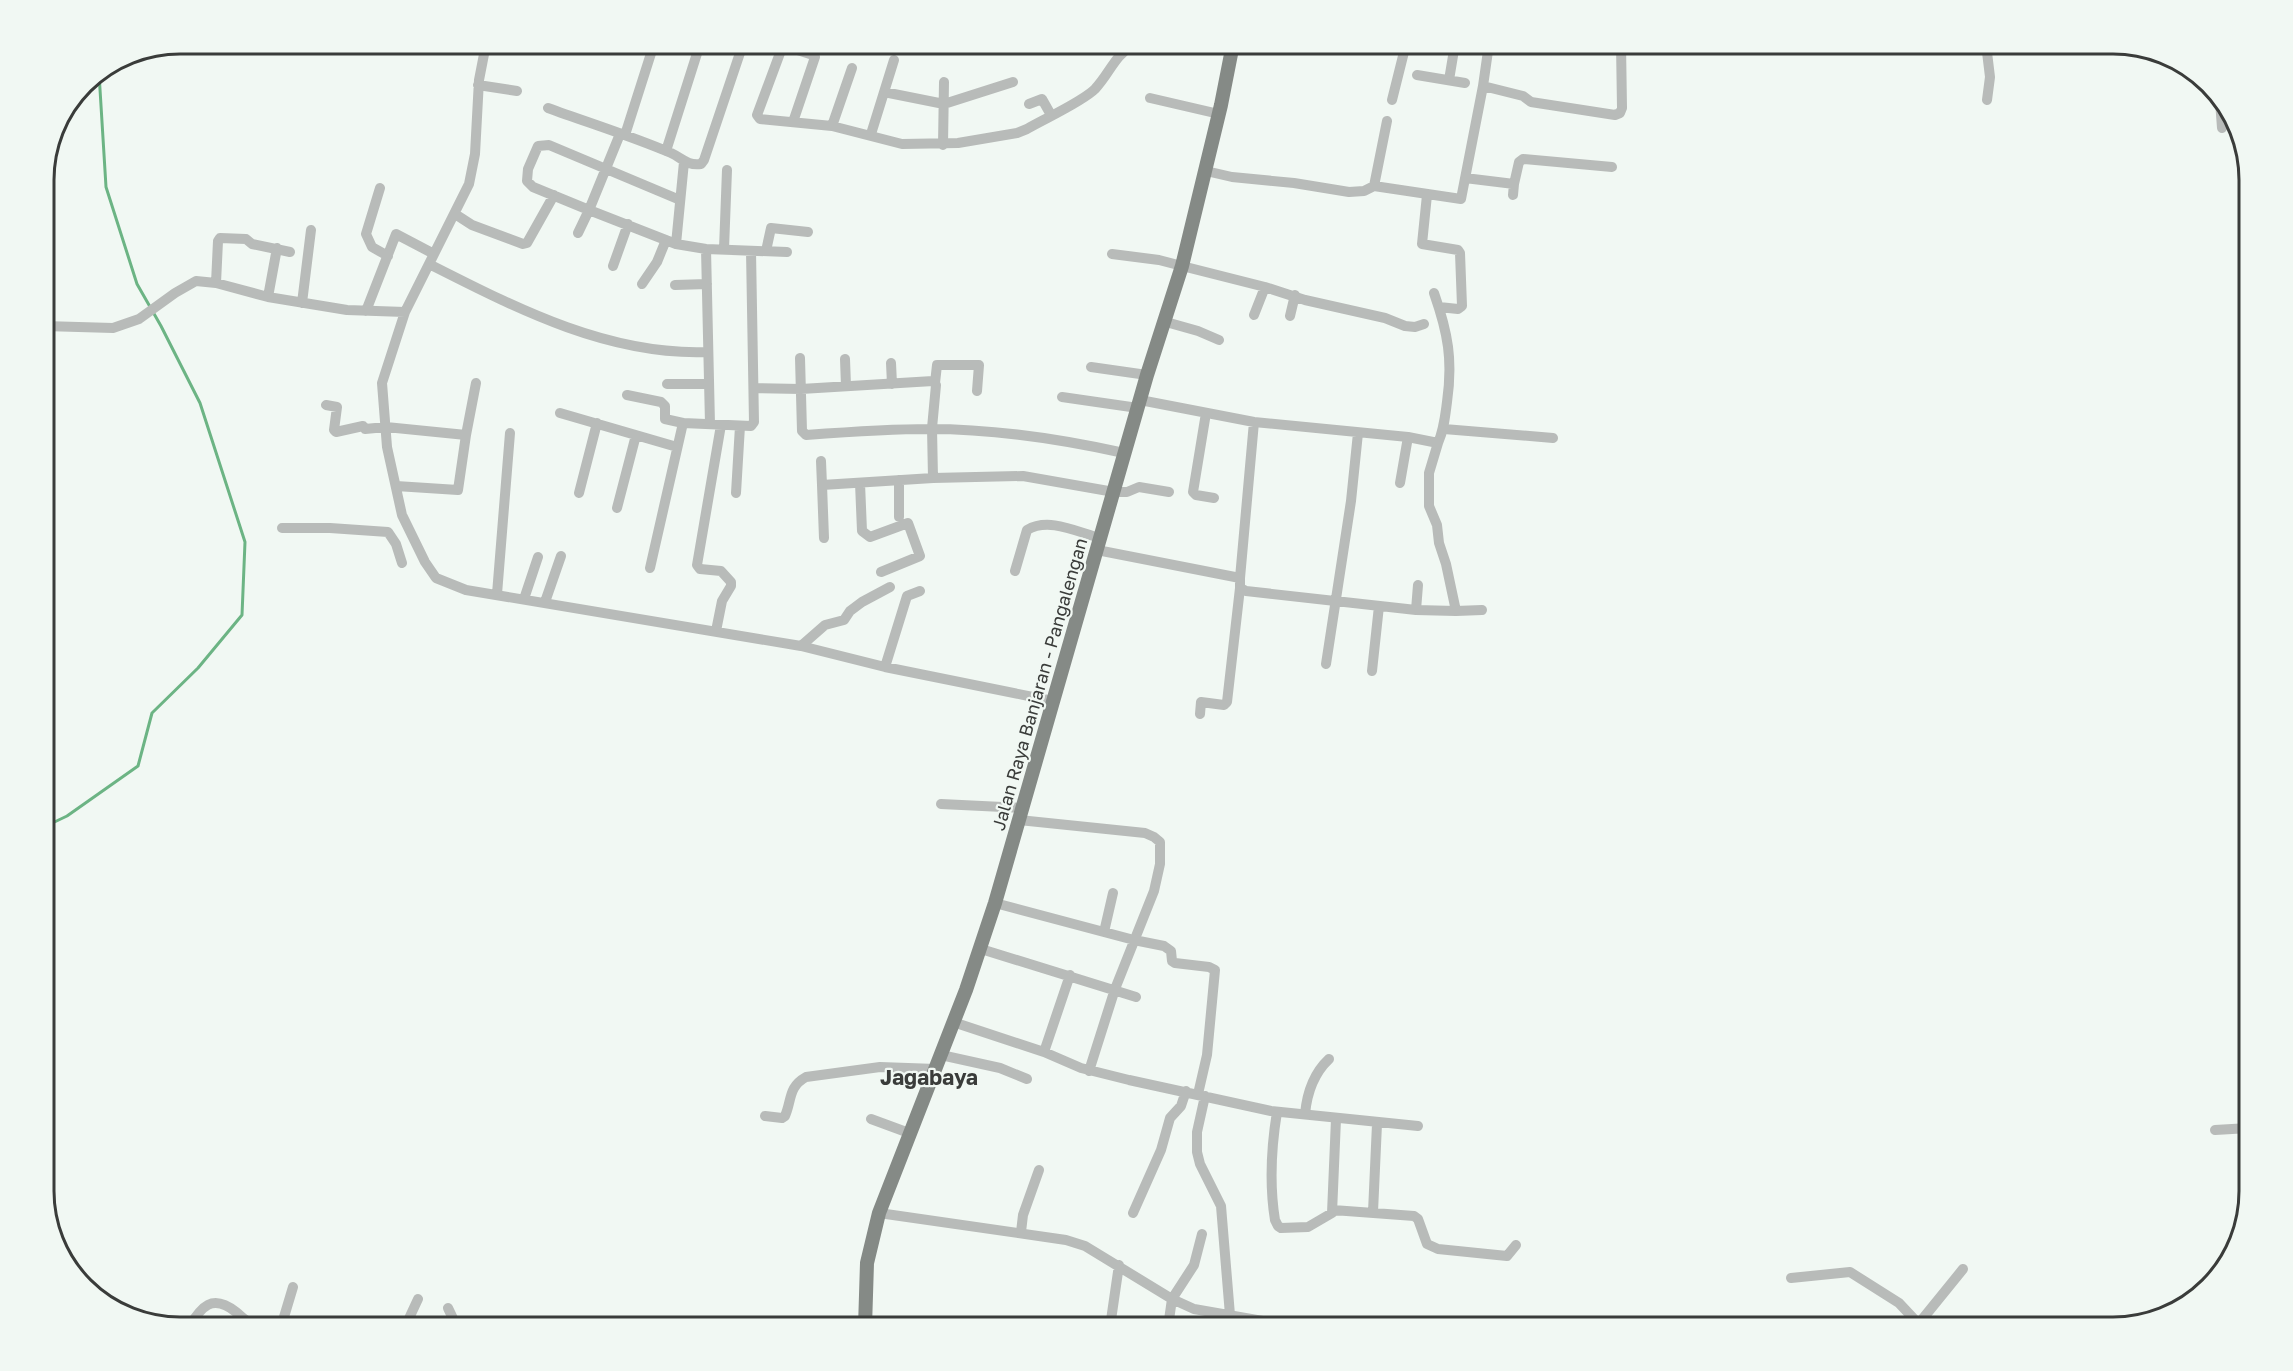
<svg xmlns="http://www.w3.org/2000/svg" width="2293" height="1371" viewBox="0 0 2293 1371" font-family="'Golos Text',sans-serif">
<style>
.lines{fill:none;stroke-linecap:round;stroke-linejoin:round}
.stream{stroke:#6cb484;stroke-width:3}
.minor{stroke:#b8bbb9;stroke-width:10}
.major{stroke:#858a86;stroke-width:14}
.labels{text-anchor:middle;dominant-baseline:central;stroke-width:4.5;stroke-linejoin:round;paint-order:stroke}
.street-label{font-size:18px;fill:#3a3c3a;stroke:#f1f8f3}
.quarter-label{font-size:21px;font-weight:bold;fill:#3a3c3a;stroke:#f1f8f3}
.rim{fill:none;stroke:#3a3c3a;stroke-width:3}
</style>
<rect width="100%" height="100%" fill="#f1f8f3"/>
<g class="lines">
<!-- stream -->
<path class="stream" d="M44 827 67 816 138 766 152 713 198 668 242 615 245 542 200 403 161 326 137 284 106 187 99 73"/>
<!-- minor -->
<path class="minor" d="M486 44 479 80 475 154 469 184 405 312 382 383 387 447 402 515 425 562 436 578 466 590 801 646 885 667 1053 701
M779 44 813 55 815 57 793 122
M1458 44 1482 47
M1986 44 1990 77 1987 100
M783 45 757 115 760 119 832 126 902 144 958 143 1017 133 1027 129C1044 119 1082 102 1095 89 1110 73 1114 56 1134 44
M1417 75 1465 83
M1449 80 1455 44
M478 85 517 91
M1483 86 1523 96 1531 102 1615 115 1620 113 1622 108 1621 44
M884 92 944 104 1013 82
M1150 98 1219 114
M1392 100 1406 44
M2220 101 2222 128
M1029 104 1042 99 1051 115
M548 108C589 123 631 136 671 153 682 158 687 166 701 164L704 160 743 44
M1387 121 1374 186 1461 199 1483 86 1489 44
M832 126 852 68
M620 134 589 210 676 244 706 249 787 252
M871 134 894 60
M625 135 654 44
M943 145 944 82
M666 151 700 44
M1206 171 1232 177 1294 183 1349 192 1364 191 1374 186
M1465 178 1514 184 1513 195
M1514 184 1519 162 1523 159 1612 167
M380 188 366 234 372 247 388 256
M2247 191H2249
M1427 195 1422 244 1458 250 1460 253 1462 306 1458 309 1439 307
M455 214 472 225 523 244 527 243 554 195
M578 233 589 210 533 187 527 181 528 169 538 146 549 145 680 200
M676 244 684 162
M706 249 710 424
M724 249 727 170
M766 251 771 228 808 232
M1112 254 1159 260 1182 266 1265 287 1305 300 1385 318 1405 326 1415 327 1424 324
M429 264C516 308 608 356 708 352
M613 266 628 224
M216 283 218 241 220 238 246 239 252 244 290 252
M642 284 657 262 666 240
M675 285 707 284
M1434 293C1448 333 1453 360 1447 402 1445 417 1444 429 1438 443
M268 297 277 248
M302 303 311 230
M366 311 396 234 434 254
M1254 315 1265 287
M1290 316 1295 295
M1166 322 1198 331 1219 340
M44 326 113 328 139 319 175 293 196 281 216 283 268 297 347 310 405 312
M800 358 802 431 806 435C847 432 888 429 929 429 995 429 1061 439 1124 453
M845 359 846 386
M891 363 892 384
M1091 367 1147 375
M935 383 937 365H979L977 391
M667 384H709
M755 388 801 389 933 381 936 385 932 428 933 478
M627 395 661 402 665 406V419L683 423
M1062 397 1138 408
M1140 400 1254 422 1408 437 1438 443 1429 473V506L1437 525 1439 543 1446 564 1456 611 1482 610
M326 405 337 407 334 430 336 432 363 426 365 429 386 427 466 435
M560 413 677 447
M1206 413 1193 492 1196 495 1214 498
M1444 429 1553 438
M821 461 822 485
M899 480V517
M860 483 862 531 870 537 908 523 920 556 881 572
M1400 483 1408 437
M396 486 458 490 466 435 476 383
M579 493 597 423
M736 493 740 426
M617 508 636 435
M282 528H330L388 532 396 544 402 563
M824 538 822 485 933 478 1023 476 1114 492H1127L1139 487 1169 492
M1097 550 1240 578V588L1246 591 1416 610 1456 611
M650 568 683 423 751 426 754 422 751 251
M1015 571 1027 530C1049 517 1077 532 1100 538
M1240 578 1254 422
M497 594 510 433
M524 599 538 557
M545 602 561 556
M1416 610 1418 585
M716 631 722 601 731 586V582L721 571 700 569 697 565 721 425
M801 646 825 625 844 620 850 611 862 602 890 587
M1326 664 1351 501 1358 433
M885 667 907 596 920 591
M1372 671 1379 606
M1200 714 1201 702 1224 705 1227 702 1240 588
M941 804 1023 808
M1019 820 1145 833 1154 837 1160 842V864L1154 891 1115 989 1089 1071
M995 903 1134 940 1164 946 1171 951 1172 961 1175 963 1209 967 1215 970 1207 1055 1198 1094
M1104 932 1113 893
M981 949 1136 997
M953 1022 1044 1052 1081 1068 1129 1080 1271 1111 1418 1126
M1044 1052 1070 975
M941 1055 1000 1068 1027 1079
M1205 1096 1197 1132V1152L1200 1164 1221 1206 1230 1315
M1277 1112C1271 1149 1269 1183 1275 1220L1278 1226 1281 1228 1308 1227 1332 1213 1336 1119
M1305 1114C1307 1093 1313 1074 1329 1059
M765 1116 782 1118 785 1116C792 1100 788 1087 806 1077L880 1067 936 1069
M871 1119 909 1133
M2215 1130 2249 1128
M1333 1210 1414 1216 1418 1219 1427 1244 1438 1249 1507 1256 1516 1245
M1373 1212 1377 1124
M879 1213 1066 1240 1085 1246 1172 1299 1194 1309 1298 1327
M1133 1213 1161 1150 1170 1118 1181 1106 1186 1091
M1021 1232 1023 1215 1039 1170
M1791 1278 1850 1272 1899 1303 1914 1319 1915 1327
M448 1308 457 1327
M1073 1323 1110 1327
M189 1327C201 1307 212 1293 236 1312 241 1316 245 1321 251 1323 261 1327 273 1326 283 1327
M281 1327 293 1287
M405 1327 418 1299
M1110 1327 1119 1265
M1168 1327 1172 1299 1194 1265 1202 1234
M1916 1327 1963 1269"/>
<!-- major -->
<path class="major" d="M865 1327 867 1263 879 1213 966 990 995 903 1147 375 1182 266 1221 105 1233 44"/>
</g>
<g class="labels">
<!-- street labels -->
<g class="street-label">
<text transform="translate(1039 684) rotate(-74)">Jalan Raya Banjaran - Pangalengan</text>
</g>
<!-- quarter labels -->
<g class="quarter-label">
<text x="929" y="1077">Jagabaya</text>
</g>
</g>
<!-- crop -->
<path d="M0 0H2293V1371H0ZM180 54H2113A126 126 0 0 1 2239 180V1191A126 126 0 0 1 2113 1317H180A126 126 0 0 1 54 1191V180A126 126 0 0 1 180 54Z" fill="#f1f8f3" fill-rule="evenodd"/>
<path class="rim" d="M180 54H2113A126 126 0 0 1 2239 180V1191A126 126 0 0 1 2113 1317H180A126 126 0 0 1 54 1191V180A126 126 0 0 1 180 54Z"/>
</svg>
